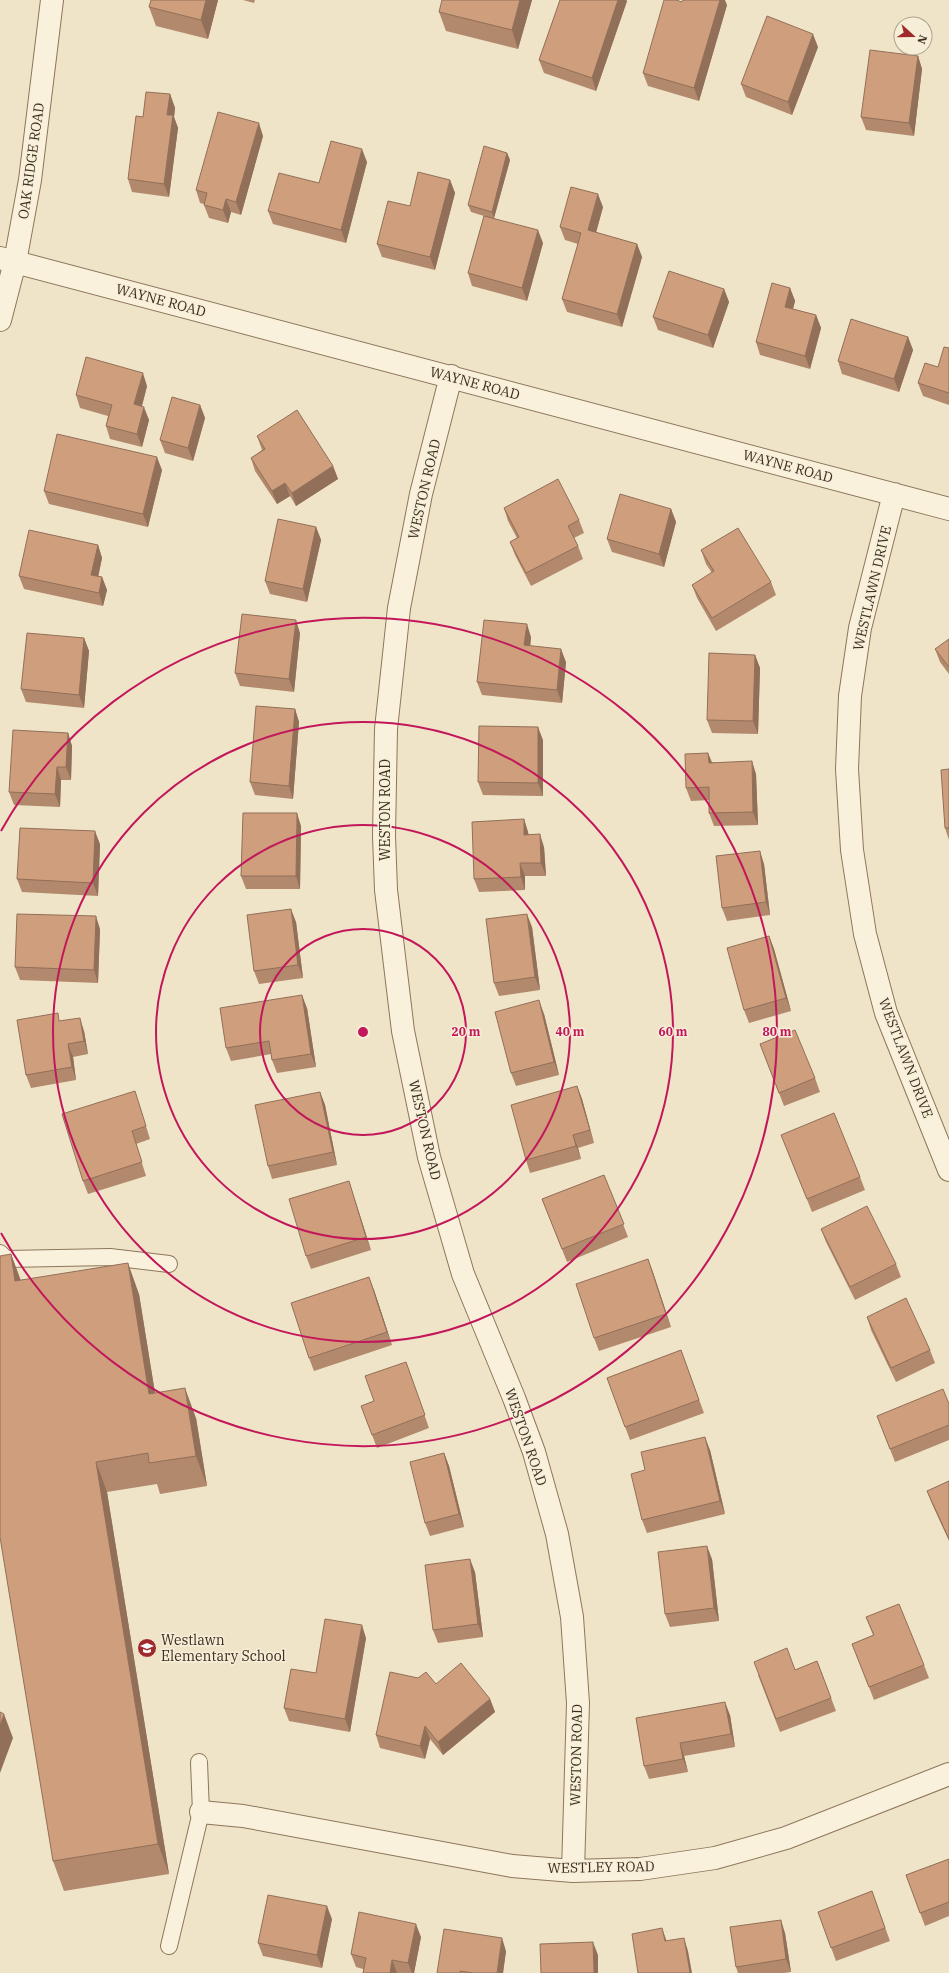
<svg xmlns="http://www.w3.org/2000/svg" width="949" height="1973" viewBox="0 0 949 1973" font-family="'IBM Plex Serif',serif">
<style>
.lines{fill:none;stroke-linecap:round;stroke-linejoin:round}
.lane-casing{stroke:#8d765c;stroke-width:18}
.street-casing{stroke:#8d765c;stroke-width:24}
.lane{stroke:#faf1dc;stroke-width:16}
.street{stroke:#faf1dc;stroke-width:22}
.wall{fill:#b2896c}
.shaded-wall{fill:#916f58}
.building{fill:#cf9f7d;stroke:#916f58}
.ring{fill:none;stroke:#c2185b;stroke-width:2}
.labels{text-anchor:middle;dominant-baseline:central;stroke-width:3;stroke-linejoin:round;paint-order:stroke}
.street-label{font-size:14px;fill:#3d2e20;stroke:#f7eed8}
.poi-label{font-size:14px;fill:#3d2e20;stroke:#f7eed8;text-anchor:start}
.centre{fill:#c2185b;stroke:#f7eed8;stroke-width:2}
.ring-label{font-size:12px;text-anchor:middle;font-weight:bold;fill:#c2185b;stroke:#f7eed8;stroke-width:3;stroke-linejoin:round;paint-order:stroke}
</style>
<rect width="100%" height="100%" fill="#f0e4c8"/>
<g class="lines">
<defs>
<path id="lane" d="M0 1253 6 1259 110 1257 169 1264
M169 1946 201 1812 199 1762"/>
<path id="street" d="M0 258 949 509
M0 320 15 262 30 180 52 0
M451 376 421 494 399 608 386 729 384 836 386 890 403 1031 429 1157 463 1274 514 1398 534 1452 557 1534 572 1617 578 1703 573 1871
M894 494 860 628 850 696 847 769 852 850 865 934 886 1013 949 1170
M201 1812 243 1816 512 1866 573 1871 640 1869 715 1858 786 1838 949 1774"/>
</defs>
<!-- lane casing -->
<use href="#lane" class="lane-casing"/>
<!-- street casing -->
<use href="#street" class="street-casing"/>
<!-- lane -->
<use href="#lane" class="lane"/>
<!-- street -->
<use href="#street" class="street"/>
</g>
<!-- wall -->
<path class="wall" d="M218 0 208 39 156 26 149 7Z
M243 0H255L254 3Z
M532 0 518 49 446 31 439 12Z
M560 0H626L627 1 596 91 544 73 539 60Z
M682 2 727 5 699 101 648 86 643 73Z
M818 47 792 115 746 97 741 84Z
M918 56 922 69 914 136 866 130 861 117Z
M170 94 175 108 174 117 178 128 169 197 132 192 128 179 143 117Z
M263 136 241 215 231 212 228 223 209 218 204 205V204L200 203 196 190Z
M507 153 510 160 494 218 543 243 527 301 472 286 468 273 484 216 471 212 468 205Z
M367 162 346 243 273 224 268 211 319 183Z
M450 180 455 193 435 270 382 257 377 244 410 206Z
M603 207 596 233 637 244 642 257 622 327 567 312 562 299 578 244 565 240 560 227Z
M790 288 795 301 793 309 816 315 821 328 810 369 760 355 756 342Z
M724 289 729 302 713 348 658 330 653 317Z
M908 337 913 350 899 392 842 374 838 361Z
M949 348V405L923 396 918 383 938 367Z
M147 386 142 406 149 420 142 447 110 439 106 426 108 416 80 408 76 395Z
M200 405 205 418 193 461 165 453 160 440Z
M257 436 333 466 338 479 296 506 290 496 277 504 255 471 251 458 262 450Z
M162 470 148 527 49 504 44 491Z
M504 508 579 520 584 533 574 538 578 546 583 559 531 586 515 555 510 542 517 538 508 521Z
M671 509 676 522 664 567 612 552 607 539Z
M316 527 321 540 307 602 270 594 265 581Z
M98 545 102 558 98 576 102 577 107 590 103 606 24 589 19 576Z
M701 550 771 582 776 595 716 631 697 598 692 585 712 573 706 564Z
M300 633 294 692 240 686 235 673Z
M531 637 530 646 566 662 562 703 482 695 477 682Z
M84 638 89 651 84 708 26 702 21 689Z
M949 639V674L940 662 935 649Z
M755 655 760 668 758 734 712 733 707 720Z
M295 709 299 722 293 799 255 795 250 782Z
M68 733 72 746 71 780H61L60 807 14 805 9 792Z
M543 740V796L483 795 478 782Z
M708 753 712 762 756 774 758 825 714 826 709 813V800L691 801 686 788Z
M949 769V840L945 828Z
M524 819 528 832 529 835 544 847 546 876H525V890L479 892 474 879Z
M301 826 300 889H246L241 876Z
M100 844 98 896 22 892 17 879Z
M764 864 770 915 727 921 722 908Z
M296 922 303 978 259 984 254 971Z
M532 927 540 990 499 996 494 983Z
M100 929 98 983 20 980 15 967Z
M769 936 774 949 791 1011 749 1023 744 1010Z
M307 1008 316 1067 277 1073 272 1060 271 1054 231 1061 226 1048Z
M544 1014 559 1075 516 1086 511 1073Z
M60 1021 84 1031 88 1054 73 1057 76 1080 31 1088 26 1075Z
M760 1044 815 1078 820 1092 784 1106Z
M577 1086 582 1099 594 1143 578 1148 581 1159 530 1173 526 1160Z
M320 1092 325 1105 337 1165 272 1179 268 1166Z
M139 1104 150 1139 136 1144 146 1176 88 1194 83 1181Z
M781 1135 860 1177 865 1190 812 1212Z
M604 1175 628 1237 567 1262 542 1199Z
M349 1181 371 1250 311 1269 306 1256Z
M821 1229 896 1264 901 1277 855 1300 826 1242Z
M11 1254 21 1281 139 1294 155 1393 196 1418 207 1486 160 1494 157 1484 107 1492 169 1874 64 1891 53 1861Z
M648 1259 671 1327 599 1351 594 1338Z
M374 1290 392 1345 314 1371 309 1358Z
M867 1317 930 1350 935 1363 896 1382 871 1330Z
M681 1350 704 1413 630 1440 607 1378Z
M406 1362 429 1428 377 1448 361 1406 374 1401Z
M949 1404V1440L895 1462 877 1416Z
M710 1450 725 1514 647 1533 642 1520 645 1470Z
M444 1453 449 1466 464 1527 430 1536 425 1523Z
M949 1481V1541L932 1504 927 1491Z
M712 1559 719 1621 670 1627 665 1614Z
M475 1572 483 1637 438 1643 433 1630Z
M866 1617 924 1665 929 1678 874 1700 852 1644 873 1635Z
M366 1638 350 1732 289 1721 284 1708 316 1673Z
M817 1661 836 1711 780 1732 758 1675 795 1670Z
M436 1684 490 1699 495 1712 443 1755 430 1739 425 1759 380 1748 376 1735Z
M730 1715 735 1747 684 1756 688 1772 649 1779 644 1766 636 1718Z
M949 1859V1916L925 1926 906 1875Z
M872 1891 890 1941 836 1961 818 1912Z
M332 1919 322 1968 263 1956 258 1943Z
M785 1933 791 1972 784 1973H738L736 1967Z
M421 1937 414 1973H363V1969L356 1967 351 1954Z
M506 1951 503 1973H437Z"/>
<!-- shaded-wall -->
<path class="shaded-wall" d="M206 0H218L208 39 201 20Z
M520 0H532L518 49 512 30Z
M618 0H626L627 1 596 91 592 78Z
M720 0H725L727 5 699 101 694 88Z
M813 34 818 47 792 115 788 102Z
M918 56 922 69 914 136 909 123Z
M170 94 175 108 174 117 178 128 169 197 164 184 167 115Z
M259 123 263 136 241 215 236 202Z
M362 149 367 162 346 243 341 230Z
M507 153 510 160 494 218 492 212Z
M450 180 455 193 435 270 430 257Z
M598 194 603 207 593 243 588 230Z
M226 199 231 212 228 223 223 210Z
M538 230 543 243 527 301 522 288Z
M637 244 642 257 622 327 617 314Z
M790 288 795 301 790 320 785 307Z
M724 289 729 302 713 348 708 335Z
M816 315 821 328 810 369 805 356Z
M908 337 913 350 899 392 894 379Z
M143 373 147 386 139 417 134 404Z
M200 405 205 418 193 461 188 448Z
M144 407 149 420 142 447 137 434Z
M157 457 162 470 148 527 143 514Z
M333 466 338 479 296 506 292 493Z
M285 483 290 496 277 504 272 491Z
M671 509 676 522 664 567 659 554Z
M316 527 321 540 307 602 303 589Z
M98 545 102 558 96 588 91 575Z
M102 577 107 590 103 606 99 593Z
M296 620 300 633 294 692 289 679Z
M527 624 531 637 529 658 524 645Z
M84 638 89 651 84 708 79 695Z
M561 649 566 662 562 703 557 690Z
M755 655 760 668 758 734 753 721Z
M295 709 299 722 293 799 289 786Z
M538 727 543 740V796L538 783Z
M68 733 72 746 71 780 66 767Z
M708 753 713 766 709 763Z
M752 761 756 774 758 825 753 812Z
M57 767 61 780 60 807 55 794Z
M297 813 301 826 300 889 296 876Z
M524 819 528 832 529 848 524 835Z
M95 831 100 844 98 896 93 883Z
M540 834 544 847 546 876 541 863Z
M760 851 764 864 770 915 766 902Z
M520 863 525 876V890L521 877Z
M291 909 296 922 303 978 298 965Z
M527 914 532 927 540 990 535 977Z
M96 916 100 929 98 983 94 970Z
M769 936 774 949 791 1011 786 998Z
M302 995 307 1008 316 1067 311 1054Z
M539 1000 544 1014 559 1075 554 1062Z
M80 1018 84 1031 88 1054 84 1041Z
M68 1044 73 1057 76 1080 72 1067Z
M577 1086 582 1099 594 1143 590 1130Z
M320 1092 325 1105 337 1165 333 1152Z
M573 1135 578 1148 581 1159 576 1146Z
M349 1181 353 1194 371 1250 366 1237Z
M11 1254 22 1284 15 1281Z
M648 1259 653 1272 671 1327 666 1314Z
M128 1263 139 1294 160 1424 149 1394Z
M369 1277 374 1290 392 1345 387 1332Z
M185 1388 196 1418 207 1486 196 1456Z
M705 1437 710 1450 725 1514 720 1501Z
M444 1453 449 1466 464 1527 459 1514Z
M96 1462 107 1492 169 1874 158 1844Z
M707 1546 712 1559 719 1621 714 1608Z
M470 1559 475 1572 483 1637 478 1624Z
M362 1625 366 1638 350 1732 345 1719Z
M490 1699 495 1712 443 1755 438 1742Z
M725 1702 730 1715 735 1747 731 1734Z
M4 1714 13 1738 0 1773V1726Z
M425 1726 430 1739 425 1759 420 1746Z
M680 1743 684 1756 688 1772 683 1759Z
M327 1906 332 1919 322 1968 317 1955Z
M781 1920 785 1933 791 1972 786 1959Z
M416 1924 421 1937 414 1973H412L408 1963Z
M662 1928 667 1942 665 1941Z
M502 1938 506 1951 503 1973H497Z
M684 1938 688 1951 692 1973H690Z
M593 1942 598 1955V1973H594Z
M392 1960 397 1973H390Z"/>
<!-- building -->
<path class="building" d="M151 0H206L201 20 149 7Z
M442 0H520L512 30 439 12Z
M560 0H618L592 78 539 60Z
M664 0H676L682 2 683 0H720L694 88 643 73Z
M767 16 813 34 788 102 741 84Z
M870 50 918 56 909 123 861 117Z
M146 92 170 94 167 115H173L164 184 128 179 136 116 143 117Z
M218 112 259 123 236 202 226 199 223 210 204 205 207 193 196 190Z
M331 141 362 149 341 230 268 211 279 173 319 183Z
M484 146 507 153 492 212 468 205Z
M418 172 450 180 430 257 377 244 388 201 410 206Z
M571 187 598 194 588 230 637 244 617 314 562 299 581 233 560 227Z
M484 216 538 230 522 288 468 273Z
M669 271 724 289 708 335 653 317Z
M772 283 790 288 785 307 816 315 805 356 756 342Z
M851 319 908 337 894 379 838 361Z
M944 347 949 348V393L918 383 925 363 938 367Z
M86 357 143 373 134 404 144 407 137 434 106 426 112 405 76 395Z
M172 397 200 405 188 448 160 440Z
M297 410 333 466 292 493 285 483 272 491 251 458 265 449 257 436Z
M57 434 157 457 143 514 44 491Z
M558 479 579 520 568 526 578 546 526 573 510 542 519 537 504 508Z
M620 494 671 509 659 554 607 539Z
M278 519 316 527 303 589 265 581Z
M738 528 771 582 712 618 692 585 714 571 701 550Z
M29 530 98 545 91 575 102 577 99 593 19 576Z
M242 614 296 620 289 679 235 673Z
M484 620 527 624 524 645 561 649 557 690 477 682Z
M27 633 84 638 79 695 21 689Z
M949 639V667L935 649Z
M709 653 755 655 753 721 707 720Z
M256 706 295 709 289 786 250 782Z
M479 726 538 727V783L478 782Z
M13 730 68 733 66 767H57L55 794 9 792Z
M708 753 709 763 752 761 753 812 709 813V787L686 788 685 754Z
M949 769V828H945L941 770Z
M243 813H297L296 876H241Z
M524 819V835L540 834 541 863H520L521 877 474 879 472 822Z
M20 828 95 831 93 883 17 879Z
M760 851 766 902 722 908 716 856Z
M291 909 298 965 254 971 247 915Z
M17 914 96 916 94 970 15 967Z
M527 914 535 977 494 983 486 919Z
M769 936 786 998 744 1010 727 948Z
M302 995 311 1054 272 1060 269 1041 226 1048 220 1008Z
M539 1000 554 1062 511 1073 495 1012Z
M58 1013 59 1021 80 1018 84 1041 68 1044 72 1067 26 1075 17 1020Z
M795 1030 815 1078 779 1093 760 1044Z
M577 1086 590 1130 573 1135 576 1146 526 1160 511 1105Z
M135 1091 146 1126 132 1131 142 1162 83 1181 62 1114Z
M320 1092 333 1152 268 1166 255 1105Z
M834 1113 860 1177 807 1199 781 1135Z
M604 1175 624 1224 562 1249 542 1199Z
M349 1181 366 1237 306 1256 289 1199Z
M867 1206 896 1264 850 1287 821 1229Z
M11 1254 15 1281 128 1263 149 1394 185 1388 196 1456 149 1463 148 1453 96 1462 158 1844 53 1861 0 1537V1256Z
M648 1259 666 1314 594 1338 576 1284Z
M369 1277 387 1332 309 1358 291 1303Z
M906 1298 930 1350 891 1368 867 1317Z
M681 1350 699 1400 625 1427 607 1378Z
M406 1362 425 1415 372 1435 361 1406 374 1401 365 1376Z
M943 1389 949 1404V1425L890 1449 877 1416Z
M705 1437 720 1501 642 1520 631 1474 645 1470 641 1452Z
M444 1453 459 1514 425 1523 410 1462Z
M949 1481V1539L927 1491Z
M707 1546 714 1608 665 1614 658 1552Z
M470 1559 478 1624 433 1630 425 1565Z
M899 1604 924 1665 869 1687 852 1644 874 1635 866 1617Z
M325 1619 362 1625 345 1719 284 1708 291 1669 316 1673Z
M787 1648 795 1670 817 1661 831 1698 776 1719 754 1662Z
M461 1663 490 1699 438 1742 425 1726 420 1746 376 1735 390 1672 418 1678 426 1672 436 1684Z
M725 1702 731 1734 680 1743 683 1759 644 1766 636 1718Z
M0 1712 4 1714 0 1726Z
M949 1859V1902L920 1913 906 1875Z
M872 1891 885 1928 831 1948 818 1912Z
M268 1895 327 1906 317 1955 258 1943Z
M359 1912 416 1924 408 1963 392 1960 390 1973H363L366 1958 351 1954Z
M781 1920 786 1959 736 1967 730 1927Z
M662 1928 665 1941 684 1938 690 1973H638L632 1934Z
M444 1929 502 1938 497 1973H473L460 1971V1973H437Z
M593 1942 594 1973H541L540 1944Z"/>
<!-- distance rings -->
<g class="ring">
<circle cx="363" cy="1032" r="103"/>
<circle cx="363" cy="1032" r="207"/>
<circle cx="363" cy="1032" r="310"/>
<path d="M1 831A414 414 0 1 1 1 1233"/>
</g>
<!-- icons -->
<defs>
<symbol id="school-disc" viewBox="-11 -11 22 22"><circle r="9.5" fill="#9e2a2b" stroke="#f7eed8"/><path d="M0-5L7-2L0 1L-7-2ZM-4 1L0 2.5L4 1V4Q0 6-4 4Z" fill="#fff"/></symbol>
</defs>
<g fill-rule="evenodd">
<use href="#school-disc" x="136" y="1637" width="22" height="22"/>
</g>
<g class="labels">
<!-- street labels -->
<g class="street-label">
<text transform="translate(31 161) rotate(-82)">OAK RIDGE ROAD</text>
<text transform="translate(161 300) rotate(15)">WAYNE ROAD</text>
<text transform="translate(475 383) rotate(15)">WAYNE ROAD</text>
<text transform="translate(788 466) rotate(15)">WAYNE ROAD</text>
<text transform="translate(424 489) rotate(-77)">WESTON ROAD</text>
<text transform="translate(872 588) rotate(-77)">WESTLAWN DRIVE</text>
<text transform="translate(385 810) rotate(-90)">WESTON ROAD</text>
<text transform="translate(906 1058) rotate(69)">WESTLAWN DRIVE</text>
<text transform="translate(425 1130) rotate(77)">WESTON ROAD</text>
<text transform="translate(526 1437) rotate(71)">WESTON ROAD</text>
<text transform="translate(576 1755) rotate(-89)">WESTON ROAD</text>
<text transform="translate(601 1867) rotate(-1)">WESTLEY ROAD</text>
</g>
<!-- poi labels -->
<g class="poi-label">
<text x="161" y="1640">Westlawn<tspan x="161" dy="16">Elementary School</tspan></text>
</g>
</g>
<circle cx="363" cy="1032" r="6" class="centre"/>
<g class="ring-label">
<text x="466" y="1036">20 m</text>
<text x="570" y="1036">40 m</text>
<text x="673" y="1036">60 m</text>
<text x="777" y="1036">80 m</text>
</g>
<!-- north arrow -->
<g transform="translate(913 36) rotate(111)"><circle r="19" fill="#f7eed8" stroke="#ada18e"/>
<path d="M0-3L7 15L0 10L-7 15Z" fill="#9e2a2b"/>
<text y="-6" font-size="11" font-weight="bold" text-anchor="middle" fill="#3d2e20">N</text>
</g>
</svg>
